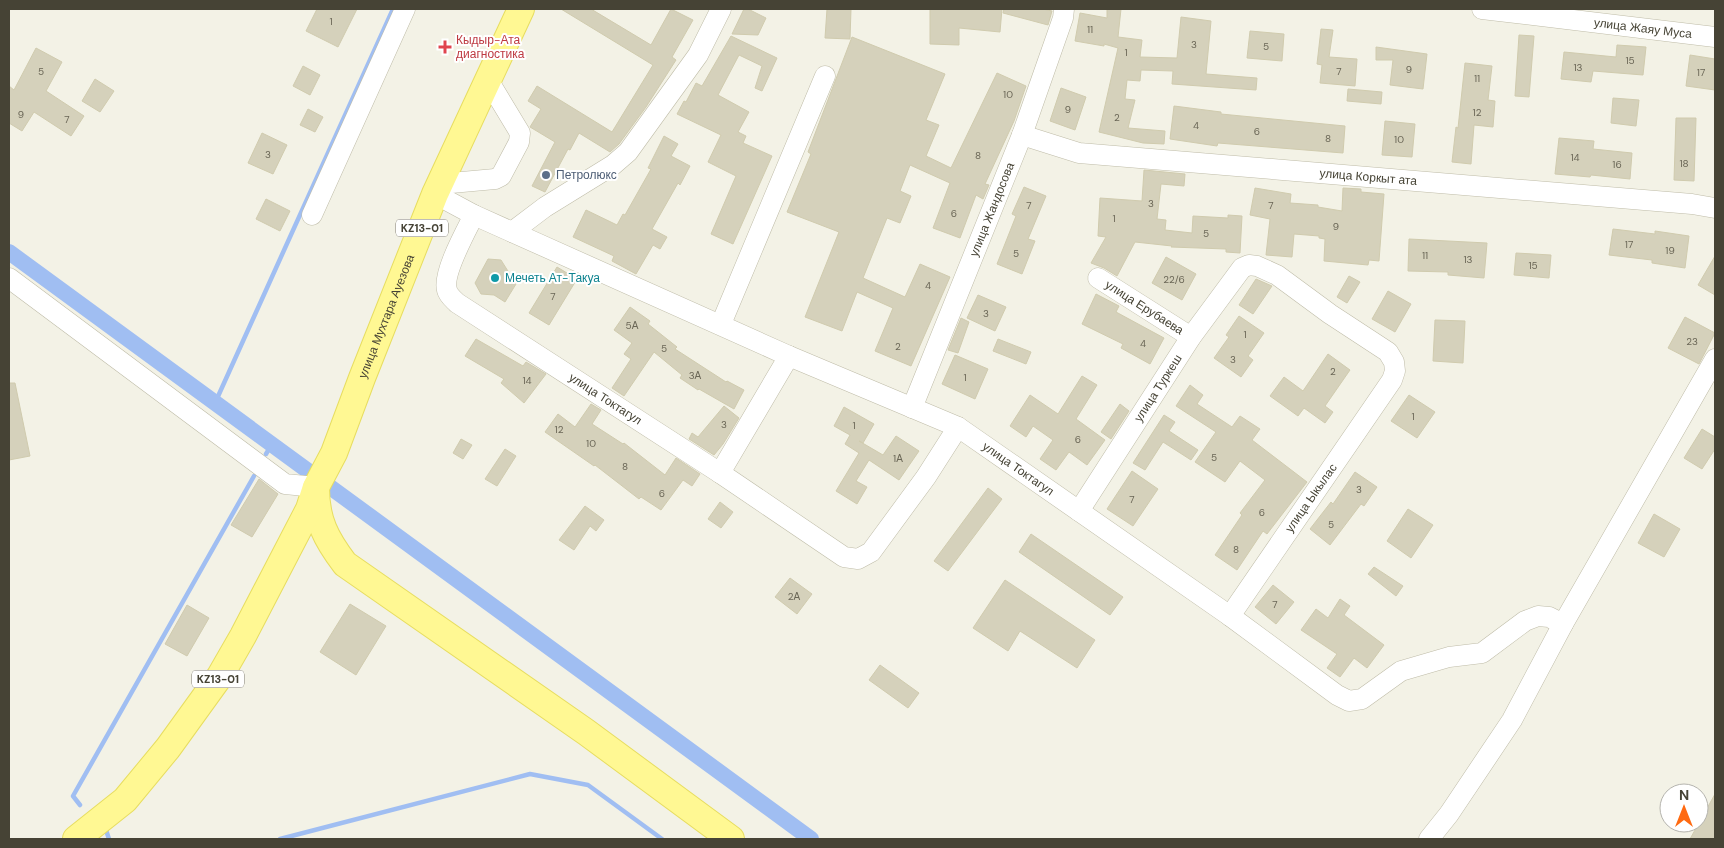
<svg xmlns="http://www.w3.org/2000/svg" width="1724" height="848" viewBox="0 0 1724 848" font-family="'DM Sans',sans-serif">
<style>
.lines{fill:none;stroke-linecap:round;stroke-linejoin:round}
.stream{stroke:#a0bef2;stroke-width:4.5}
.canal{stroke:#a0bef2;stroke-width:16}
.building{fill:#d5d1bb;stroke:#d0cbae}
.minor-casing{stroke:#bfbca8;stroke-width:21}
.major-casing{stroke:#e7dd60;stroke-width:28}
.minor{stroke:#fff;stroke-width:20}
.major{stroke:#fff893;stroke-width:26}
.health-dot{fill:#e0444e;stroke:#fff;stroke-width:2}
.service-dot{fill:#5c6f8a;stroke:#fff;stroke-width:2}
.culture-dot{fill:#0f9aa8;stroke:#fff;stroke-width:2}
.labels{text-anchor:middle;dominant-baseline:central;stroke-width:4;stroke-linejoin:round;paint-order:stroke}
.number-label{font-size:10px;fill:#6a6656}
.shield{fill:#fff;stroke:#7e7b72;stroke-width:1}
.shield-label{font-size:11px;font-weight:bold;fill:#464335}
.street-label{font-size:12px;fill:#464335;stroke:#fff}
.health-label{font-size:12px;fill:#be3a42;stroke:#fff;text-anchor:start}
.service-label{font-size:12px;fill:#4e5e75;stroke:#fff;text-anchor:start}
.culture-label{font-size:12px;fill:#0d838f;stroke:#fff;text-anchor:start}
</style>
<rect width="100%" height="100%" fill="#f3f2e6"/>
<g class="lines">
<!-- stream -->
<path class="stream" d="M215 403 393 9
M266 454 272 444
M80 805 73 796 254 476
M106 830 109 839
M280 839 530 774 588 785 662 839"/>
<!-- canal -->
<path class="canal" d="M9 252 811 839"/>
</g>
<!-- building -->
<path class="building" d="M317 9H357L338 47 306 31Z
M561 9H591L651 45 671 9 693 20 672 57 676 60 646 107 619 144 610 152 579 133 570 150 568 149 545 192 532 186 555 142 530 127 541 109 528 101 537 86 612 132 653 65Z
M744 9H748L766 18 758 35 732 34Z
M827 9H851L850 39 825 38Z
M930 9H1002L1000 32 959 28V45L930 44Z
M1004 9H1043L1052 11 1048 25 1003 13Z
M1107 9H1121L1118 37 1142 40 1140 57 1177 58 1181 17 1211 21 1206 74 1257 78 1256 90 1172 84 1173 71 1141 70 1140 81 1127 80 1125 99 1135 100 1128 128 1165 131 1164 144 1143 143 1099 132 1118 48 1104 44V46L1075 41 1080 13 1107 18Z
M1321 29 1333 30 1329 57 1357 59 1355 86 1320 83 1322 65 1317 64Z
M1250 31 1284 34 1282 61 1247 58Z
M1519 35 1534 36 1529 97 1515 96Z
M731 36 777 58 762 91 755 88 762 66 739 55 718 95 749 112 738 132 746 136 743 143 772 156 733 244 711 234 736 176 708 162 721 135 677 114 684 101 686 102 696 83 702 86Z
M852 37 945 74 926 120 939 125 926 156 951 168 997 73 1026 86 1014 121 985 184 989 185 983 199 976 195 960 238 933 228 950 183 910 165 900 191 911 196 900 223 887 218 863 278 905 297 920 264 950 277 911 366 875 351 893 308 857 292 842 331 805 317 839 232 787 212 811 154 808 152Z
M1617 45 1646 47 1643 75 1593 71 1591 82 1561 79 1564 52 1616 57Z
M1376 47 1427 54 1423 89 1390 85 1393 60H1376Z
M36 48 62 62 46 91 84 116 71 136 34 112 22 131 9 123V86L14 90Z
M1690 55 1715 59V90L1686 86Z
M1465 63 1492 66 1488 100 1495 101 1493 127 1474 125 1471 164 1452 162 1456 127 1458 128Z
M303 66 320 75 310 95 293 86Z
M95 79 114 91 100 112 82 101Z
M1061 88 1086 97 1075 130 1050 121Z
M1348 89 1382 92 1381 104 1347 101Z
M1613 98 1639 100 1636 126 1611 123Z
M1174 106 1221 112V114L1345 126 1343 153 1218 143 1217 146 1170 139Z
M308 109 323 117 315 132 300 125Z
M1676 118H1696L1694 181 1674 180Z
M1385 121 1415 124 1412 157 1382 155Z
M262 133 287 145 273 174 248 163Z
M664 136 678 144 671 156 690 166 680 185 678 183 652 229 667 237 660 249 653 245 636 274 612 261 614 256 573 237 586 210 617 225 623 214 625 215 651 169 648 168Z
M1559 138 1594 141 1593 149 1632 153 1630 179 1591 175 1590 177 1555 174Z
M1144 170 1185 174 1184 186 1161 184 1157 219 1166 220 1165 230 1192 233 1193 216 1228 218V215L1242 216 1240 253 1226 252V249L1171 247 1172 246 1135 242 1117 276 1104 268 1091 263 1106 237 1098 236 1100 198 1142 201Z
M1024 187 1046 196 1028 239 1035 241 1022 274 997 264 1016 216 1012 214Z
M1255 188 1291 194 1290 203 1318 205V207L1342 211 1343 188 1361 189V192L1384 194 1379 261 1369 260 1368 265 1324 261 1325 239 1319 238V236L1294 234 1292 257 1266 255 1270 219 1250 215Z
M266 199 290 211 280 231 256 219Z
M1613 229 1655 234V231L1689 236 1685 268 1652 263V260L1609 255Z
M1409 239 1487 243 1484 278 1448 275V272L1408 271Z
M1516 253 1551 255 1549 278 1514 275Z
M1715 256V295L1698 285Z
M1166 257 1196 274 1182 300 1152 283Z
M488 259 501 260 516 284 505 302 494 295 481 294 475 283Z
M557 267 577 279 549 325 529 313Z
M1349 276 1360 282 1347 303 1337 297Z
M1256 279 1272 286 1253 314 1239 305Z
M1388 291 1411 304 1395 332 1372 319Z
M1096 294 1119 306 1116 312 1164 338 1150 364 1121 348 1123 344 1082 324Z
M978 295 1006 307 995 331 967 318Z
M630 307 650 321 648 324 677 347 675 349 726 382 727 381 744 390 734 409 699 389 698 390 680 378 682 375 654 352 624 396 612 388 631 359 624 354 632 343 614 330Z
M1239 316 1264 333 1248 356 1253 360 1241 377 1214 358 1229 337 1226 335Z
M1685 317 1715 333 1699 364 1668 348Z
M961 318 969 322 958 353 948 350Z
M1435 320 1465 321 1463 363 1433 361Z
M476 339 523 366 526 362 546 374 524 403 501 383 504 379 465 356Z
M998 339 1031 352 1026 364 993 351Z
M1328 354 1350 370 1325 406 1333 412 1325 423 1304 408 1298 416 1270 396 1284 377 1303 391Z
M955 355 988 369 975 399 942 384Z
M1082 376 1097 385 1076 419 1105 440 1087 465 1069 452 1056 470 1040 459 1053 440 1033 426 1026 437 1010 426 1030 395 1058 414Z
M9 383H15L30 456 9 460Z
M1190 385 1203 395 1197 404 1232 427 1240 416 1260 429 1252 440 1307 482 1267 534 1263 531 1237 570 1215 555 1242 515 1240 513 1265 480 1240 461 1225 482 1195 462 1216 432 1176 406Z
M1409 395 1435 412 1417 438 1391 421Z
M591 404 601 410 592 424 623 444 624 443 665 475 676 458 700 474 692 486 683 480 661 510 641 497 639 499 595 465 594 466 545 432 558 414 575 427Z
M1120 404 1129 411 1111 439 1101 432Z
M724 406 739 418 723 444 714 455 689 439 692 433 698 437Z
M844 407 874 424 863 443 859 441 883 455 896 436 919 451 899 480 869 460 856 481 867 487 857 504 836 491 859 453 845 444 850 435 834 426Z
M1164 415 1175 422 1169 431 1198 450 1191 460 1163 442 1145 470 1133 463Z
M1702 429 1715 437V449L1702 469 1684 458Z
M461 439 472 445 463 459 453 453Z
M505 449 516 456 497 486 485 479Z
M1132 471 1158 489 1133 526 1107 509Z
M1355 472 1377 487 1364 506 1361 504 1330 545 1310 529 1331 502 1333 504Z
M259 479 278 494 252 537 231 525Z
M988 488 1002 499 948 571 934 561Z
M720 502 733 512 721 528 708 519Z
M585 506 604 520 596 531 590 526 574 550 559 540Z
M1408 509 1433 525 1411 558 1387 541Z
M1654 514 1680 529 1664 557 1638 543Z
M1031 534 1123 597 1110 615 1019 552Z
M1374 567 1403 586 1396 596 1368 574Z
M790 578 812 594 797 614 775 597Z
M1005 580 1095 640 1077 668 1020 631 1008 651 973 628Z
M1273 585 1294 602 1276 624 1255 607Z
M1340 599 1350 606 1344 615 1384 645 1367 668 1354 658 1340 677 1327 668 1337 654 1301 630 1316 609 1328 618Z
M350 604 386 626 356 675 320 652Z
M187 605 209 618 187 656 165 644Z
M880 665 919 693 908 708 869 680Z
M1715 794V839H1690Z"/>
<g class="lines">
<defs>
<g id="minor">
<path id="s1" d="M1482 9 1715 37"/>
<path id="s2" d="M1022 135 1079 153 1692 204 1715 208"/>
<path d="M440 184 495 179 501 176 519 142 520 133 488 80"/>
<path id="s3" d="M435 194 474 215 512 232 789 356 958 427 1230 616 1337 695 1349 701 1362 699 1401 671 1449 657 1482 653 1525 621 1538 616 1549 617 1563 624"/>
<path d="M312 215 405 9"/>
<path id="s4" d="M474 215C466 231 442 274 447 290 448 295 453 299 457 303L720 473 789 356"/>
<path d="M512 232 545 207 613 165 628 152 698 55 721 9"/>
<path d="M9 278 285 484 316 487"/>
<path id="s5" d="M1098 278 1191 337"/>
<path d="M721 324 825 76"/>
<path id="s6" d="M912 408 1022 135 1063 18 1064 9"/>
<path d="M720 473 844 557 858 559 871 552 926 477 958 427"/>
<path id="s7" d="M1079 511 1191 337 1242 268 1249 265 1257 266 1277 275 1330 314 1388 352 1394 362 1395 371 1392 380 1230 616"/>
<path d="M1429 839 1449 814 1512 720 1563 624 1715 359"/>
</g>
<g id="major">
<path d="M316 488C316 520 326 539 345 564L586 732 731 839"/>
<path id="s8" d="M76 839 125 800 168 748 220 676 243 636 309 509 316 487 334 453 362 378 435 194 521 9"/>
</g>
</defs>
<!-- minor casing -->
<use href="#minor" class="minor-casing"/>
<!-- major casing -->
<use href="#major" class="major-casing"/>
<!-- minor -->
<use href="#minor" class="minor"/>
<!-- major -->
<use href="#major" class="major"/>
</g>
<!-- markers -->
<path class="health-dot" d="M442.5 39.5h5v5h5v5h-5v5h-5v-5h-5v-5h5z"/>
<circle class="service-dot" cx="546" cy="175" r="5"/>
<circle class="culture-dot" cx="495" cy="278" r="5"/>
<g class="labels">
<!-- number labels -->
<g class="number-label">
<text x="331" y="21">1</text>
<text x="1090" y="29">11</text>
<text x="1194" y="44">3</text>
<text x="1266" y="46">5</text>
<text x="1126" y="52">1</text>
<text x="1630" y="60">15</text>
<text x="1578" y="67">13</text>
<text x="1409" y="69">9</text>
<text x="41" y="71">5</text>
<text x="1339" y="71">7</text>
<text x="1701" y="72">17</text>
<text x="1477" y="78">11</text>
<text x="1008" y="94">10</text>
<text x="1068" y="109">9</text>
<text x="1477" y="112">12</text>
<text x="21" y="114">9</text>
<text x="1117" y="117">2</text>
<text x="67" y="119">7</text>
<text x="1196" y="125">4</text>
<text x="1257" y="131">6</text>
<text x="1328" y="138">8</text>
<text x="1399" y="139">10</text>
<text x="268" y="154">3</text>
<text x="978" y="155">8</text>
<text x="1575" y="157">14</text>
<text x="1684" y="163">18</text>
<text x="1617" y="164">16</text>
<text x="1151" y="203">3</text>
<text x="1029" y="205">7</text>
<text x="1271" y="205">7</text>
<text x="954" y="213">6</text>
<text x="1114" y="218">1</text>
<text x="1336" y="226">9</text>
<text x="1206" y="233">5</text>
<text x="1629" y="244">17</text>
<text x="1670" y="250">19</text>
<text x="1016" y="253">5</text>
<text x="1425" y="255">11</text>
<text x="1468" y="259">13</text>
<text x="1533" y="265">15</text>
<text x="1174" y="279">22/6</text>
<text x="928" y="285">4</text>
<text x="553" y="296">7</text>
<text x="986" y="313">3</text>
<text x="632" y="325">5А</text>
<text x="1245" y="334">1</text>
<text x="1692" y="341">23</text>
<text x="1143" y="343">4</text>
<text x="898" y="346">2</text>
<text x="664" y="348">5</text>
<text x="1233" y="359">3</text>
<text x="1333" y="371">2</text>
<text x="695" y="375">3А</text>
<text x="965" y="377">1</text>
<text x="527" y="380">14</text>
<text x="1413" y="416">1</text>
<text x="724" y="424">3</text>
<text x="854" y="425">1</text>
<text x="559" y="429">12</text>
<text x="1078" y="439">6</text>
<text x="591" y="443">10</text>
<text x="1214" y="457">5</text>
<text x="898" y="458">1А</text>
<text x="625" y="466">8</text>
<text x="1359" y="489">3</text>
<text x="662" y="493">6</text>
<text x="1132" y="499">7</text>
<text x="1262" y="512">6</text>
<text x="1331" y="524">5</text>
<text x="1236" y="549">8</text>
<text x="794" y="596">2А</text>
<text x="1275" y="604">7</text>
</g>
<!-- shield labels -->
<g class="shield">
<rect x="396" y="219.5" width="52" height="17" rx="4"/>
<rect x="192" y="670.5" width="52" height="17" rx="4"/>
</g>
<g class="shield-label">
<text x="422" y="228">KZ13-01</text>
<text x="218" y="679">KZ13-01</text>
</g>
<!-- street labels -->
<g class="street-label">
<text stroke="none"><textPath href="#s1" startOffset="162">улица Жаяу Муса</textPath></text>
<text stroke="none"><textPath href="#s2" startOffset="350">улица Коркыт ата</textPath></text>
<text stroke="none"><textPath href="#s6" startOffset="214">улица Жандосова</textPath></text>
<text stroke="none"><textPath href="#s5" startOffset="55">улица Ерубаева</textPath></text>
<text stroke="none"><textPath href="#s8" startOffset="616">улица Мухтара Ауезова</textPath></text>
<text stroke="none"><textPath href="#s7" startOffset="146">улица Туркеш</textPath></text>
<text stroke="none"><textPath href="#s4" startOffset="274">улица Токтагул</textPath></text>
<text stroke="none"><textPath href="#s3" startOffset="646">улица Токтагул</textPath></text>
<text transform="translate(1311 498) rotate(-55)">улица Ыкылас</text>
</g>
<!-- health labels -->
<g class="health-label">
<text x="456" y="40">Кыдыр-Ата<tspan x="456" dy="14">диагностика</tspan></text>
</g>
<!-- service labels -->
<g class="service-label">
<text x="556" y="175">Петролюкс</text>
</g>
<!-- culture labels -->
<g class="culture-label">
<text x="505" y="278">Мечеть Ат-Такуа</text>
</g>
</g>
<!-- border -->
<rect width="1724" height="848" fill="none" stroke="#464335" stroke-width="20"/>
<!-- north arrow -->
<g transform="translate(1684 808)"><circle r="24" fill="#ffffff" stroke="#b5b4ae"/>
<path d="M0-4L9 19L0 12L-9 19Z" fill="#ff6a11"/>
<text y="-8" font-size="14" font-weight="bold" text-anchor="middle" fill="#464335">N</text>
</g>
</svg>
